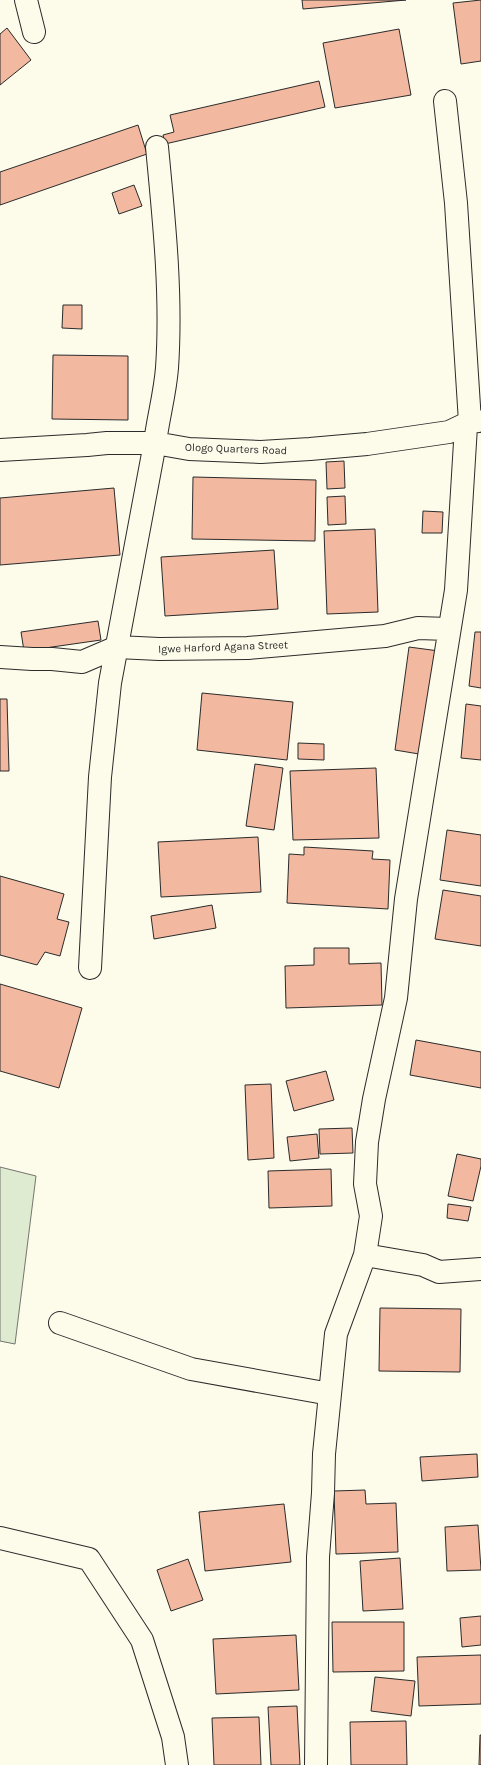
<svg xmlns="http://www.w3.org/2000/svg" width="481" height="1765" viewBox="0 0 481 1765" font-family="Karla,sans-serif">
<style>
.green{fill:#deebd1;stroke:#74746e}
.building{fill:#f2b8a0;stroke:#2b2b2b}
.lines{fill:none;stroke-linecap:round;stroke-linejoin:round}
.minor-casing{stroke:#2b2b2b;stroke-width:24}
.minor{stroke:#fdfbea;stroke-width:22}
.labels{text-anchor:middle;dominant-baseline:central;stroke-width:3;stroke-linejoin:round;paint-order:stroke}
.street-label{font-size:11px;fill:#2b2b2b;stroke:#fdfbea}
</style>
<rect width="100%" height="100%" fill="#fdfbea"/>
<!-- green -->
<path class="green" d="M0 1167 36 1176 15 1344 0 1341Z"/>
<!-- building -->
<path class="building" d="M302 0H406L303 9Z
M481 0V61L461 64 453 3Z
M7 28 31 60 0 85V34Z
M399 29 411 95 335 108 323 43Z
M319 81 325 107 165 144 163 135 174 132 170 115Z
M138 125 147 154 0 205V172Z
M134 185 142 206 119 214 112 193Z
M63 305H82V329L62 328Z
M53 355 128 356V420L52 419Z
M344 461 345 488 327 489 326 462Z
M193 477 316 480 315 541 192 539Z
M114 488 120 555 0 565V498Z
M345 496 346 524 328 525 327 497Z
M423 511 443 512 442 533H422Z
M375 529 378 612 327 614 324 531Z
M274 550 278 609 165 616 161 557Z
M98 621 101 640 24 651 21 632Z
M475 632H481V688L469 686Z
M409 647 439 651 425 755 395 750Z
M202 693 293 702 287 760 197 750Z
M0 699H7L9 771H0Z
M466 704 481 706V760L461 758Z
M298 743 324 744V760L298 759Z
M255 764 283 768 274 830 246 826Z
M376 768 379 838 293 840 290 771Z
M447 830 481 835V886L440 880Z
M258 837 261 892 161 897 158 842Z
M304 847 373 851 372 859 390 860 388 909 287 903 289 854 304 855Z
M0 876 64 894 57 919 69 922 60 956 45 952 37 965 0 955Z
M443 890 481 896V946L435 939Z
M212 905 216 928 154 939 151 916Z
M314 948H349V964L381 963 382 1005 286 1008 285 966 314 965Z
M0 984 82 1008 59 1088 0 1071Z
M416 1040 481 1052V1088L410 1075Z
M326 1071 334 1100 294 1111 286 1081Z
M271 1084 274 1158 248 1160 245 1085Z
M352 1128 353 1153 320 1154 319 1129Z
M317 1134 319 1158 290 1161 287 1137Z
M457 1154 481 1159V1166L473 1201 448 1196Z
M331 1169 332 1206 269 1208 268 1171Z
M448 1204 471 1207 468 1221 447 1218Z
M380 1308 461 1309 460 1372 379 1371Z
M477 1454 478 1477 422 1481 420 1457Z
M365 1490 366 1504 396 1503 398 1552 336 1554 334 1491Z
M284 1504 291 1562 205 1571 199 1512Z
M478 1525 481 1570 447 1571 445 1527Z
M400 1558 403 1609 363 1611 360 1561Z
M188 1559 203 1600 171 1611 157 1570Z
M481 1616V1645L462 1647 460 1618Z
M332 1622H404V1671L333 1672Z
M296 1635 299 1690 216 1694 213 1639Z
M481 1655V1704L419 1706 417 1657Z
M375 1677 415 1681 411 1716 371 1711Z
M297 1706 300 1765H271L268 1707Z
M259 1717 261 1765H214L212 1718Z
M406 1721 407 1765H351L350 1722Z
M480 1735H481V1765H479Z"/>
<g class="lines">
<defs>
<path id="minor" d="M26 0 34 32
M0 450 87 445 107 443H155L189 449 261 452 310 449 367 444 449 432 470 422 478 421
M0 657 32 659H52L82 662 117 647 159 649 248 648 385 636 418 628 448 629
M90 968 100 777 110 683 155 443C158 418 165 394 167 368 172 295 164 220 157 147
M365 1255 423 1265 439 1272 481 1269
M60 1323 191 1369 330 1394
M0 1538 89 1559 142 1640 173 1737 177 1765
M316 1765 318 1557 323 1493 324 1454 336 1334 365 1255 371 1216 365 1184 367 1142 374 1099 396 998 406 899 456 590 466 426 470 422 456 203 445 101"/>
</defs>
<!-- minor casing -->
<use href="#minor" class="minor-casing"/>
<!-- minor -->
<use href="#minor" class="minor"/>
</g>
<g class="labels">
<!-- street labels -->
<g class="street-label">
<text transform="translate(236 449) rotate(2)">Ologo Quarters Road</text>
<text transform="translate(223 647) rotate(-2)">Igwe Harford Agana Street</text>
</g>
</g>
</svg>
